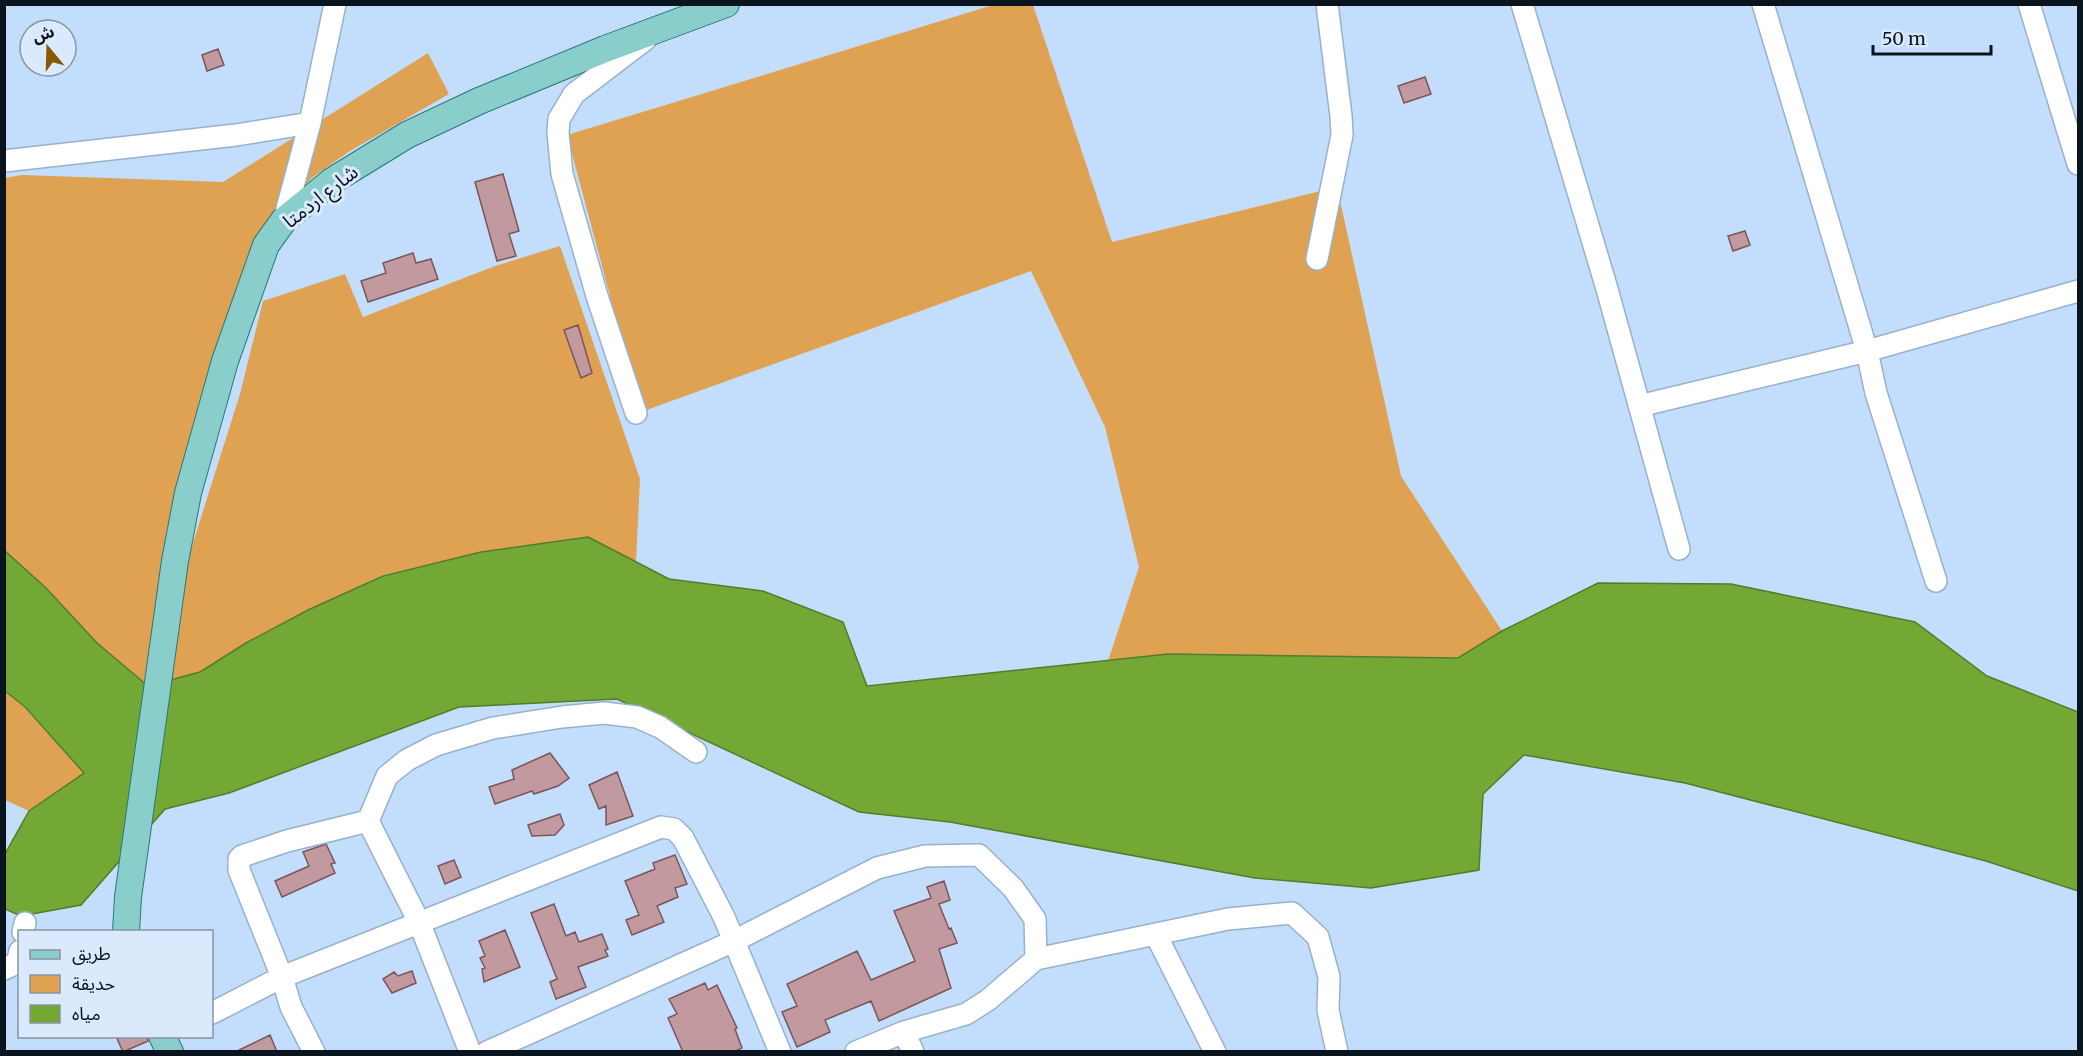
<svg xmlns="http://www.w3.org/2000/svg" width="2083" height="1056" viewBox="0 0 2083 1056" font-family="Merriweather,'Noto Sans Arabic',serif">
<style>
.green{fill:#dfa253}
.water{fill:#73a834;stroke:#547c2d;stroke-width:1.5}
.building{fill:#c2999e;stroke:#7b555a;stroke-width:1.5}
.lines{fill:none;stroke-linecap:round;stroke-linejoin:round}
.minor-casing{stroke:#97b1cd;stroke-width:24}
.major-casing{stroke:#297878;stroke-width:28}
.minor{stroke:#fff;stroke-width:21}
.major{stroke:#89cecb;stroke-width:26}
.labels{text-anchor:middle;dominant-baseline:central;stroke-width:6;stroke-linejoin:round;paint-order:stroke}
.street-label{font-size:20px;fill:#0a141e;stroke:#daeafc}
</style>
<rect width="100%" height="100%" fill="#c3defc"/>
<!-- green -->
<path class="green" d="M993 5H1033L1112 242 1337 187 1401 476 1502 631 1458 658 1168 654 1108 661 1139 567 1105 427 1031 271 641 412 567 135Z
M428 53 449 94 350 151 313 177 266 223 245 266 208 382 145 684 97 643 46 588 5 551 4 178 22 175 223 182Z
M560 246 640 479 636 562 588 537 481 552 383 575 308 610 246 643 200 672 169 680 184 571 240 394 263 301 345 274 363 317 495 266Z
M4 691 20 703 84 773 29 811 5 800Z"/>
<!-- water -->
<path class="water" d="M588 537 669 579 763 591 843 622 867 686 1168 654 1458 658 1502 631 1598 583 1731 584 1915 622 1987 676 2078 712V891L1986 861 1685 783 1524 755 1483 794 1479 870 1371 888 1255 878 950 822 859 812 617 699 459 707 229 793 165 809 81 905 21 916 5 909V854L29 811 84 773 25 707 5 691V551L46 588 97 643 148 686 200 672 246 643 308 610 383 576 481 552Z"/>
<!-- building -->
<path class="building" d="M218 49 224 65 207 71 202 55Z
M1425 77 1431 94 1404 103 1398 86Z
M503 174 519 231 509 234 516 256 497 261 475 182Z
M1745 231 1750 245 1733 251 1728 236Z
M413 253 416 263 431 259 438 279 368 302 361 281 386 273 383 263Z
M578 325 592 373 581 378 564 330Z
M550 753 569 778 558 786 534 794 532 791 495 804 489 787 514 779 512 770Z
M617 772 633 816 606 825V806L599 809 589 785Z
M560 814 564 825 555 835 532 836 528 825Z
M326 844 335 863 331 864 335 873 282 897 275 881 309 866 303 852Z
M675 855 687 884 675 888 678 897 657 906 664 922 632 935 626 920 639 915 625 881 655 869 653 863Z
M454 860 461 877 445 884 438 866Z
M944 881 950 900 939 904 949 929 951 928 957 943 939 949 951 988 879 1021 871 1001 825 1020 830 1032 797 1047 782 1012 797 1006 787 984 857 951 871 980 915 961 894 911 931 898 927 887Z
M554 904 566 936 575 932 579 942 602 934 608 949 605 950 608 956 578 967 586 987 556 999 550 982 557 979 531 913Z
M505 930 520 967 484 982 482 969 485 968 480 958 485 956 479 941Z
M412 971 416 983 392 993 383 979 394 972 398 976Z
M705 983 708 990 717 985 737 1028 735 1029 742 1048 734 1052H683L668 1018 677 1014 669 999Z
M270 1035 277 1052H235Z
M116 1036H147L148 1041 123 1052Z"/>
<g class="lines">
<defs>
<path id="minor" d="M1522 4 1607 289 1679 549
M1763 4 1867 351 1876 393 1936 581
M2029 4 2078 164
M4 161 236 135 310 123
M284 220 310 123 335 4
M1317 259 1342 135 1341 116 1327 4
M1639 406 1867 351 2078 291
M636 413 597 296 562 174 558 133 559 119 574 94 646 39
M368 821 419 922 470 1052
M23 932 25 923
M1156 935 1215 1052
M1036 959 1228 919 1292 913 1318 937 1329 977 1328 1010 1337 1052
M4 969 17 963 20 951
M212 1013 282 977 661 827 674 829 683 838 724 917 780 1052
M904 1032 913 1052
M314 1052 291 1007 282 977 239 870V859L242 856 287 841 368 821 387 776 407 760 436 745 493 728 562 717 604 713 637 717 660 727 696 752
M487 1052 734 941 877 868 925 856 979 855 1013 888 1035 919 1036 959 988 1000 966 1014 904 1032 856 1052"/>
<path id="major" d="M126 932 128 897 175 561 188 493 225 361 266 245 284 220 332 181 407 135 479 101 605 49 726 4
M162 1036 170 1052"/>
</defs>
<!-- minor casing -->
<use href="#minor" class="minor-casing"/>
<!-- major casing -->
<use href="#major" class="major-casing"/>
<!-- minor -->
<use href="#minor" class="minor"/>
<!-- major -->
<use href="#major" class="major"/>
</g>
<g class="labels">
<!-- street labels -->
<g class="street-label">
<text transform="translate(320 196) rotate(-38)">شارع اردمتا</text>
</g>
</g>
<!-- border -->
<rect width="2083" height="1056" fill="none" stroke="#0a141e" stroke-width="12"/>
<!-- legend -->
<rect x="18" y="930" width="195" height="108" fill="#daeafc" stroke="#8794a3" stroke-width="1.5"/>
<rect x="30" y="950" width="30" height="9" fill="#89cecb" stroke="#8794a3" stroke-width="1.5"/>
<text x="72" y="960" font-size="18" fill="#0a141e">طريق</text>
<rect x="30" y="975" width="30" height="18" fill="#dfa253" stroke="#8794a3" stroke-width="1.5"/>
<text x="72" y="990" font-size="18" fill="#0a141e">حديقة</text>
<rect x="30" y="1005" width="30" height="18" fill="#73a834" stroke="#8794a3" stroke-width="1.5"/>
<text x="72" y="1020" font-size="18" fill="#0a141e">مياه</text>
<!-- north arrow -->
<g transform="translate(48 48) rotate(341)"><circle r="28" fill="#daeafc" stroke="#8794a3" stroke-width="1.5"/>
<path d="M0-4.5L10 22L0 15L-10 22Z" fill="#8a5701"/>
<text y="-9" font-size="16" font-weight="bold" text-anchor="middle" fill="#0a141e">ش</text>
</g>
<!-- scale -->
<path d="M1873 45v9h118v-9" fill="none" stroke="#0a141e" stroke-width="3"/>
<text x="1882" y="45" font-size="18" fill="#0a141e" stroke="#daeafc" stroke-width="4.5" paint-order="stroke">50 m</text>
</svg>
